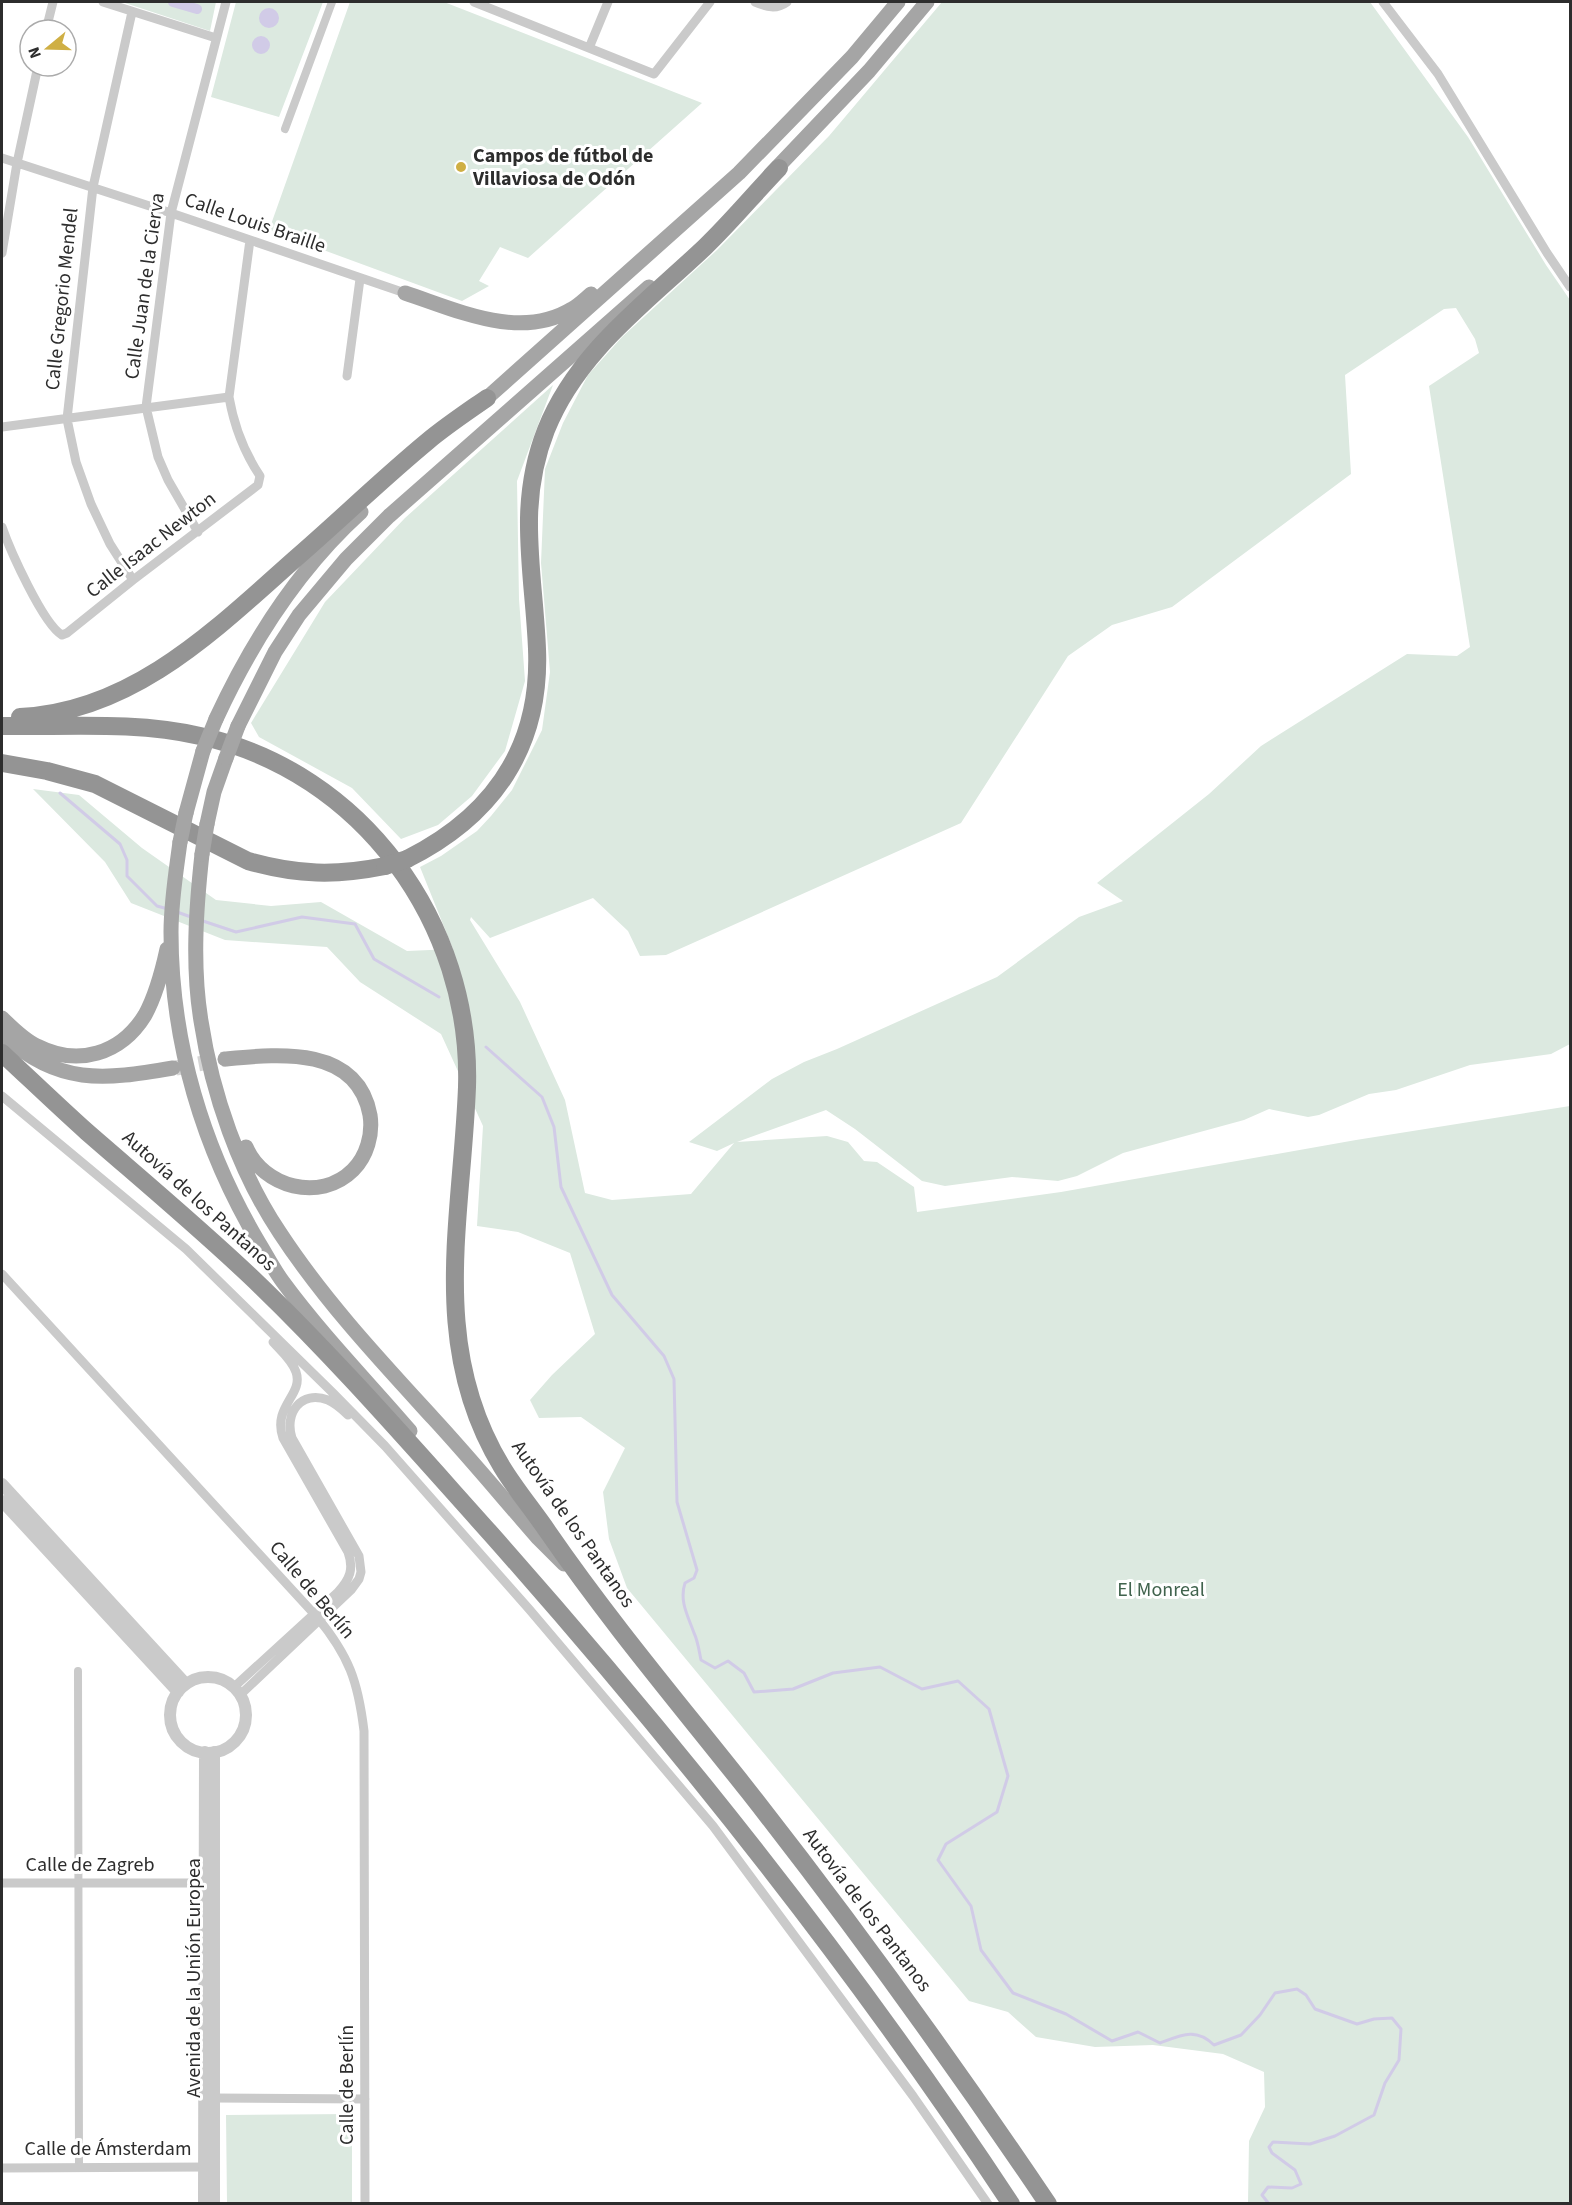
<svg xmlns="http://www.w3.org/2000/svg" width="1572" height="2205" viewBox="0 0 1572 2205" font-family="'Source Sans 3',sans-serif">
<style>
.green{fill:#dce9e0;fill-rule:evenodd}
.water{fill:#d1cbe7}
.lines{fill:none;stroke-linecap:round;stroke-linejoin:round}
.stream{stroke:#d1cbe7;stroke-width:3}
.canal{stroke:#d1cbe7;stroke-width:10}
.primary-tunnel{stroke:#d5d5d5;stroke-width:15;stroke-dasharray:15 8;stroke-linecap:butt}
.pedestrian{stroke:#cacaca;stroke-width:8}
.minor{stroke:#cacaca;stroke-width:9}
.tertiary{stroke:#cacaca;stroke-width:12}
.primary{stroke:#a5a5a5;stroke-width:15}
.motorway{stroke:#949494;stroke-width:18}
.primary-bridge{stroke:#a5a5a5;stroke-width:15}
.motorway-bridge{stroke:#949494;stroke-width:18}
.poi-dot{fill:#cfaf44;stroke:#fff;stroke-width:2}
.labels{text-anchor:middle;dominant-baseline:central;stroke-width:6;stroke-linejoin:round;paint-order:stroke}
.poi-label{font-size:20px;font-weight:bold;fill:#2d2d2d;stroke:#fff;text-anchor:start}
.street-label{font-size:20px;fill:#2d2d2d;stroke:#fff}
.park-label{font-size:20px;fill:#40634d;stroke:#fff}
</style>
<rect width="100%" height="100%" fill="#fff"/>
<!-- green -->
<path class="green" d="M122 2H216L210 31Z
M236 2H323L279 117 211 97Z
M350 2H444L702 103 528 258 500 247 479 281 489 286 462 301 269 230Z
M942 2H1370L1468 137 1546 265 1570 300V1044L1551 1054 1470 1065 1396 1090 1369 1094 1319 1115 1308 1117 1269 1109 1244 1120 1123 1153 1077 1176 1058 1181 1012 1177 945 1186 922 1181 855 1129 826 1110 737 1142 827 1136 848 1142 864 1161 877 1162 914 1187 917 1212 1061 1192 1356 1140 1570 1106V2203H1248L1249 2141 1265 2107 1264 2072 1223 2054 1153 2045 1095 2047 1036 2037 1008 2012 969 2001 627 1588 609 1539 603 1492 625 1448 581 1417 539 1418 530 1400 552 1375 595 1334 570 1253 518 1232 477 1226 483 1126 441 1034 360 982 327 947 225 940 131 903 105 862 33 789 79 795 142 848 216 900 271 906 321 902 407 951 453 949 420 867 441 856 477 831 491 816 512 790 542 730 550 672 541 563 545 469 563 423 588 375 622 337 717 250 829 136ZM1456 308 1475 339 1479 353 1429 386 1470 647 1457 656 1407 654 1261 746 1209 794 1097 883 1123 901 1079 917 997 977 837 1049 804 1062 772 1079 689 1142 717 1151 734 1143 691 1194 612 1200 585 1193 565 1100 520 1002 470 920 471 917 490 938 593 898 628 931 640 956 666 955 961 823 1068 656 1112 625 1172 607 1351 474 1345 375 1444 309Z
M553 385 517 481 519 599 525 681 505 751 472 796 438 825 401 839 352 788 259 737 251 723 325 602 405 518Z
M352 2114V2203H227L226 2115Z"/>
<!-- water -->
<path class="water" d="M259 18a10 10 0 1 1 20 0a10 10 0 1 1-20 0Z
M252 45a9 9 0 1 1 18 0a9 9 0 1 1-18 0Z"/>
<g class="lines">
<!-- stream -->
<path class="stream" d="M60 793 120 844 127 860V876L157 906 168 909
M177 912 191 917
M200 920 236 932 302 917 355 924 374 959 439 997
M486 1047 542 1097 554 1127 561 1187 612 1295 664 1356 674 1379 677 1502 697 1570 694 1578 685 1583C679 1601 688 1616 694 1633 698 1641 699 1651 701 1660L715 1668 728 1661 744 1673 754 1692 793 1689 833 1673 880 1667 922 1689 958 1681 989 1709 1008 1776 997 1812 946 1844 938 1860 971 1906 981 1950 1013 1993 1066 2014 1112 2041 1138 2032 1160 2043C1181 2035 1196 2027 1214 2045L1241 2035 1260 2015 1275 1993 1297 1989 1306 1995 1315 2009 1357 2024 1374 2019 1392 2018 1401 2029 1399 2060 1385 2083 1374 2115 1335 2136 1310 2144 1273 2142 1269 2147 1272 2153 1295 2170 1301 2184 1292 2188 1268 2187 1262 2195 1269 2204"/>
<!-- canal -->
<path class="canal" d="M173 2 197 9"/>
<!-- primary-tunnel -->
<path class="primary-tunnel" d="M176 1068 225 1059"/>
<!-- pedestrian -->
<path class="pedestrian" d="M285 129 332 2
M78 1671 79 2167"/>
<!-- minor -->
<path class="minor" d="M103 2 216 38
M474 2 654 74 710 2
M755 2C767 7 776 10 787 2
M1383 2 1438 74 1547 253 1570 287
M132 12 93 187 67 419 76 462 91 504 110 544 133 580
M46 30 53 2
M589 48 608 2
M2 158 171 213 405 293
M2 253 17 163 38 66
M347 376 360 279
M2 427 229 397
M2 527C10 550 43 624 62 635L67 633 133 580 258 485 260 476C244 452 234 426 229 397L250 240
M198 532 168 480 158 457 146 407 171 213 226 2
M2 1096 186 1249 333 1393 385 1446 529 1609 713 1826 913 2096 988 2204
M2 1274 317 1617C349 1656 358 1681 364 1731L365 2204
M234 1687 338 1592C350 1579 354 1569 348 1552L283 1438C272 1406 304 1395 296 1372 292 1360 281 1351 273 1342
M240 1695 351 1590 359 1579 361 1572 359 1556 292 1438C284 1413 301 1390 328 1400 335 1403 342 1409 348 1415
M2 1883H209
M214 2098 365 2099
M2 2168 208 2167"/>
<!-- tertiary -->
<path class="tertiary" d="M2 1484 186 1684
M2 1501 178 1692
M170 1715a38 38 0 1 1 76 0a38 38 0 1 1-76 0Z
M204 2204 205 1752
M214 2204V1752"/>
<!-- primary -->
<path class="primary" d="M770 175 869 71 927 2
M405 293C457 310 520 341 572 309 579 305 585 299 591 294
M479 405 739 173 852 57 898 2
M216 719C252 641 297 570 361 512
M238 726 275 652 299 615 346 559 389 516 649 287
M186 813 203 751
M207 824 214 792 226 758
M180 842C176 872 171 902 171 932 171 1043 203 1149 259 1243 267 1256 274 1270 283 1282 322 1335 368 1382 410 1431
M202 854C196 909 192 966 201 1021 212 1093 239 1172 280 1233 324 1300 379 1359 433 1418 469 1457 503 1498 538 1538L564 1564
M2 1018C12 1028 24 1040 37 1046 78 1067 121 1054 145 1015 156 995 162 972 167 949
M2 1034C57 1086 104 1080 173 1068
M225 1059C278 1054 357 1045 370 1115 373 1134 367 1156 353 1170 320 1203 263 1187 246 1147"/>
<!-- motorway -->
<path class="motorway" d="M20 717C133 712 216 629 295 559 340 520 382 479 428 441 446 426 467 412 487 398
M2 726C67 727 136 721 200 736 362 771 472 924 467 1087 462 1219 428 1346 502 1467 516 1490 533 1510 548 1532 610 1622 681 1706 749 1792 854 1926 953 2063 1048 2204
M2 763 47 771 95 784 248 861C297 875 336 876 385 866
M407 859C493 816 541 747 537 649 534 572 516 506 546 430 577 352 646 303 705 247 731 222 754 194 779 168
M2 1053C30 1079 58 1106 87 1132 141 1179 196 1225 249 1275 334 1356 412 1446 491 1534 679 1746 855 1967 1011 2204"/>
<!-- primary-bridge -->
<path class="primary-bridge" d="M203 751 216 719
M226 758 238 726
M180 842 186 813
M202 854 207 824"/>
<!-- motorway-bridge -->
<path class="motorway-bridge" d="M385 866 407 859"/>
</g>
<!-- markers -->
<circle class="poi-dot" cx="461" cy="167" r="6"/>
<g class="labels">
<!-- poi labels -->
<g class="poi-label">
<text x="473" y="156">Campos de fútbol de<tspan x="473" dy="23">Villaviosa de Odón</tspan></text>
</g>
<!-- street labels -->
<g class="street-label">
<text transform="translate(255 223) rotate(19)">Calle Louis Braille</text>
<text transform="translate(145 286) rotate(-82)">Calle Juan de la Cierva</text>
<text transform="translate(62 299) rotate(-84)">Calle Gregorio Mendel</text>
<text transform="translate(151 545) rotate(-38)">Calle Isaac Newton</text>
<text transform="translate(199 1201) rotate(42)">Autovía de los Pantanos</text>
<text transform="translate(573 1524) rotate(55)">Autovía de los Pantanos</text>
<text transform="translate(312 1590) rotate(50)">Calle de Berlín</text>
<text x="90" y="1865">Calle de Zagreb</text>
<text transform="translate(867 1910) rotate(53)">Autovía de los Pantanos</text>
<text transform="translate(194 1978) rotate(-90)">Avenida de la Unión Europea</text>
<text transform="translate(347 2085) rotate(-90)">Calle de Berlín</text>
<text x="108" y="2149">Calle de Ámsterdam</text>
</g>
<!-- park labels -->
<g class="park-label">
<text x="1161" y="1590">El Monreal</text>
</g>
</g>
<!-- border -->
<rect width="1572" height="2205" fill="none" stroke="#2d2d2d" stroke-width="6"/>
<!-- north arrow -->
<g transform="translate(48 48) rotate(251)"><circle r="28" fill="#ffffff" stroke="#ababab" stroke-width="1.5"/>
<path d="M0-4.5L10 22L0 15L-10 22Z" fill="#cfaf44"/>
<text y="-9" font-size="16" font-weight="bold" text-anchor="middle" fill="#2d2d2d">N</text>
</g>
</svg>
